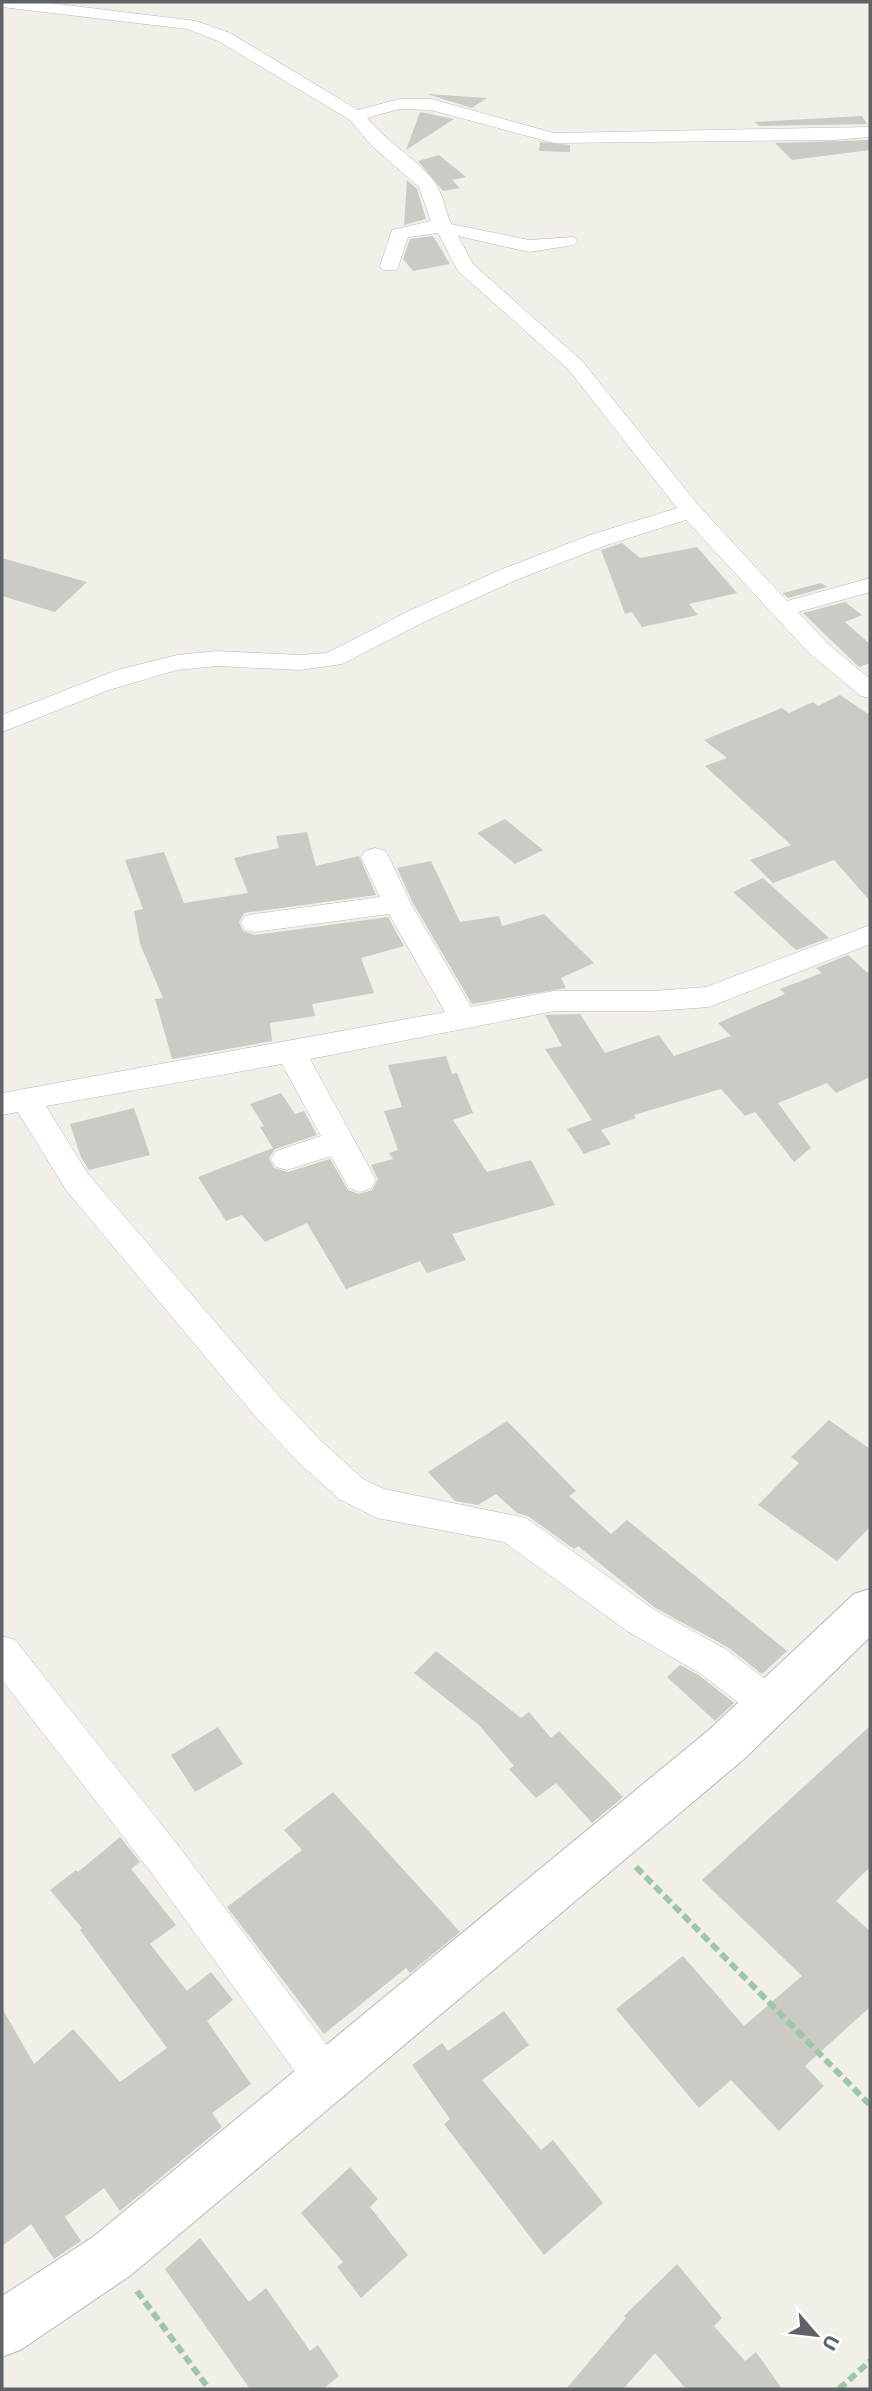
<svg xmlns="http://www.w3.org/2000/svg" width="872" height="2391" viewBox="0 0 872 2391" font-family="Commissioner,sans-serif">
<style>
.building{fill:#cccac5}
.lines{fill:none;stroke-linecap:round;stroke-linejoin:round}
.minor-casing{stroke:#b5b8bc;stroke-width:1}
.tertiary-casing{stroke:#b5b8bc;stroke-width:2}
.path{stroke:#9cc7a9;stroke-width:6;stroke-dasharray:9 4.5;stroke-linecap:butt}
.minor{fill:#fff;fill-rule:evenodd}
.tertiary{fill:#fff;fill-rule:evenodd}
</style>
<rect width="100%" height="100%" fill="#f1efe8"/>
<!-- building -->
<path class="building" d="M427 94 487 98 472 108Z
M420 112 454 119 406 150Z
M862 116 867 124 759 126 754 122Z
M870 140V150L792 160 775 143Z
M540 142 570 145V152L539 151Z
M439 155 466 177 452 180 460 188 443 191 418 161Z
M407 180 417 189 426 219 404 225Z
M433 236 450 264 413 271 403 259 410 239Z
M622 543 640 558 697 547 737 593 689 604 698 615 642 627 632 612 625 614 601 550Z
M2 558 87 582 55 612 2 596Z
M821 583 827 587 788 598 783 593Z
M845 602 862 615 845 622 870 644V663L859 667 803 613Z
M840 695 870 715V901L834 860 773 883 750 860 791 845 705 766 727 758 704 740 782 708 789 713 813 702 818 706Z
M505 819 543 850 515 864 477 833Z
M307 832 316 866 359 856 376 895 244 913 239 922 243 931 255 935 388 917 404 946 361 958 374 993 312 1004 315 1016 270 1023 272 1041 172 1059 155 999 163 998 140 944 134 911 143 909 125 860 164 852 184 903 248 893 234 858 279 848 276 836Z
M431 861 460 922 499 916 502 926 544 914 594 963 561 978 566 988 472 1004 413 903 397 868Z
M763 878 829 938 796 950 733 892Z
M848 955 870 975V1077L836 1093 827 1083 778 1103 811 1148 794 1162 755 1112 745 1116 721 1089 634 1115 636 1118 601 1130 611 1144 584 1154 567 1129 592 1120 545 1049 562 1046 545 1015 580 1014 605 1053 659 1035 674 1056 731 1036 718 1023 785 994 780 989 822 973 816 968Z
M446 1056 452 1074 457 1073 473 1113 453 1120 487 1172 531 1160 555 1205 452 1234 466 1260 427 1273 420 1261 346 1289 307 1223 265 1242 242 1215 226 1221 198 1177 273 1148 260 1127 264 1126 250 1104 281 1093 295 1114 304 1111 317 1135 275 1149 269 1158 274 1168 288 1172 330 1159 348 1190 359 1194 372 1190 378 1179 371 1165 393 1159 389 1153 398 1150 384 1111 402 1107 388 1065Z
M134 1108 150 1155 89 1170 81 1157 70 1124Z
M829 1420 870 1449V1527L837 1561 758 1505 799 1463 791 1457Z
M507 1421 576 1491 569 1496 611 1534 627 1520 787 1651 762 1674 729 1648 654 1607 578 1546 574 1549 528 1516 517 1513 496 1494 478 1505 455 1501 428 1472Z
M436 1651 521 1718 529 1712 551 1738 559 1731 623 1797 592 1823 556 1783 536 1798 509 1769 514 1766 479 1725 414 1673Z
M680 1665 700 1676 734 1703 715 1721 667 1677Z
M870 1726V1867L836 1901 870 1931V2007L805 2066 824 2086 779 2131 731 2080 699 2108 616 2009 683 1956 744 2026 802 1976 702 1880Z
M218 1727 243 1764 195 1792 171 1755Z
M333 1792 460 1932 410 1973 406 1968 324 2034 227 1907 302 1850 284 1830Z
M120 1837 140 1862 131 1869 176 1925 150 1944 187 1991 211 1972 233 2000 207 2021 251 2084 212 2113 222 2127 120 2211 104 2188 65 2217 81 2241 54 2259 31 2224 2 2246V2008L34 2064 73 2029 120 2082 167 2048 80 1930 82 1928 50 1890 76 1870 78 1872Z
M504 2011 529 2045 482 2080 541 2150 553 2140 603 2203 544 2255 444 2124 450 2119 412 2065 442 2043 448 2051Z
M350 2167 378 2199 370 2207 408 2255 361 2298 337 2267 343 2262 301 2213Z
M200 2238 249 2302 266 2288 310 2351 318 2345 339 2376 323 2389H250L165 2269Z
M677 2264 722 2318 714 2326 745 2361 756 2352 782 2389H686L655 2353 623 2389H566L626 2318 624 2316Z"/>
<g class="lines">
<defs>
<path id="minor" d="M2 2H42L196 21 230 33 358 110 399 99H431L554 133 870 127V137L834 140 554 143 431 110 399 109 367 118C387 142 417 159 435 183 444 196 445 210 451 224L529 240 574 237 577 241 574 245 529 252 458 236 473 264 582 361 699 506 787 601 870 578V592L798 612 828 644 870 679V698L861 696 810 654 686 520 607 545 516 580 428 620 342 664 300 670 217 666 177 670 109 690 2 732V715L117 670 177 655 217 651 300 655 327 653 411 610 500 570 590 535 677 508 568 369 458 271 438 233 408 237 397 270H383L380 266 392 230 431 221 419 187 371 145 350 120 218 41 187 29 2 7Z
M375 848 385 851 389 857 411 904 471 1007 554 991H654L706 987 870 925V944L709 1007 654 1011H554L310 1059 376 1180 371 1188 360 1192 349 1188 331 1156 287 1170 276 1167 271 1159 276 1151 321 1136 282 1064 46 1106 88 1174 278 1395 321 1441 363 1479 384 1489 526 1518 653 1609 727 1650 782 1692 788 1704 782 1716 769 1721 756 1716 701 1674 627 1631 504 1542 377 1518 339 1499 297 1461 254 1415 66 1190 18 1112 2 1115V1093L445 1012 389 914 255 932 245 930 241 923 245 916 255 914 380 897 361 857 365 851Z
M2 1636 15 1640 181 1849 341 2064 347 2079 341 2094 326 2100 311 2094 153 1875 2 1680Z"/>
<path id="tertiary" d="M870 1589V1637L744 1759 131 2275 22 2349 2 2357V2296L93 2237 710 1729 854 1594Z"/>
</defs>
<!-- minor casing -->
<use href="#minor" class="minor-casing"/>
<!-- tertiary casing -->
<use href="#tertiary" class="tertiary-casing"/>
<!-- path -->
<path class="path" d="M636 1867 870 2105
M137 2291 209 2389
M839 2389 870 2361"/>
<!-- minor -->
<use href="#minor" class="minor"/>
<!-- tertiary -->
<use href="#tertiary" class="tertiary"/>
</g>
<!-- border -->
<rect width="872" height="2391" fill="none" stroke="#5f6368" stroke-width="7"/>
<!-- north arrow -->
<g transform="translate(816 2335) rotate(118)" stroke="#ffffff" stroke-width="5" paint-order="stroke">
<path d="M0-5L12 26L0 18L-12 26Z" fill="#5f6368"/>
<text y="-10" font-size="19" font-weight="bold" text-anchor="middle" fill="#5f6368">U</text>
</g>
</svg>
